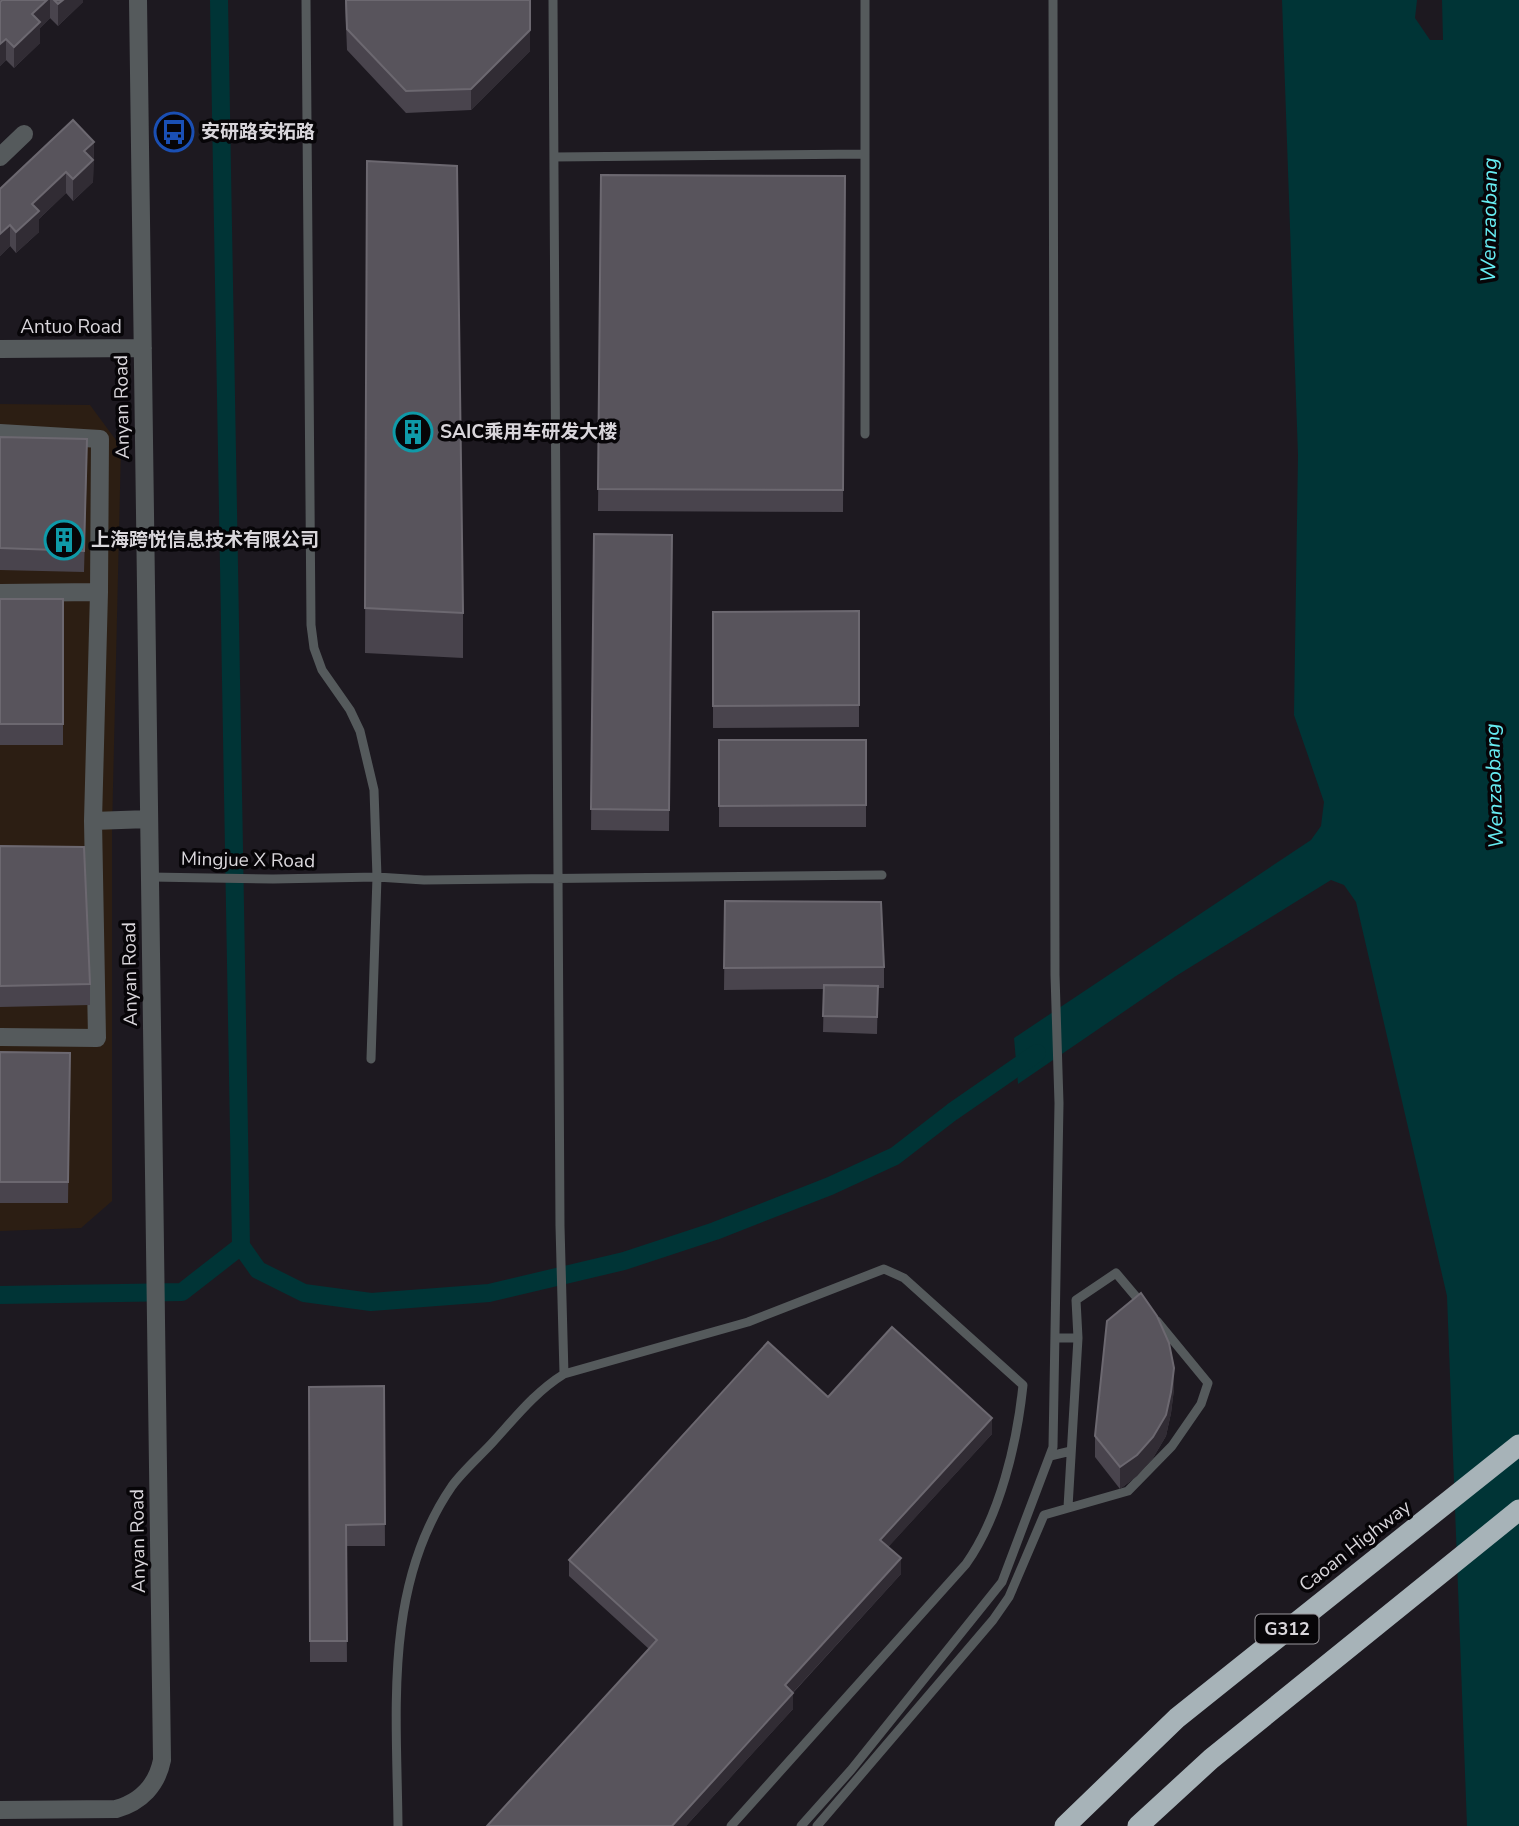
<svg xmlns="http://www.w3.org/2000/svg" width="1519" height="1826" viewBox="0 0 1519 1826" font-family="'Nunito Sans','Noto Sans SC',sans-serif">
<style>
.commercial{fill:#2c1e13}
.water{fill:#003436}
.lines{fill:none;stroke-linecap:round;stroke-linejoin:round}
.canal{stroke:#003436;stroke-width:18}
.lane{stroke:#555a5c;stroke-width:9}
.street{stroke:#555a5c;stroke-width:18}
.highway{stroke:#a7b3b8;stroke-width:21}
.wall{fill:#49444d}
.shaded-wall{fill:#312c34}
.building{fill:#58545c;stroke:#6c6870;stroke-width:2}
.labels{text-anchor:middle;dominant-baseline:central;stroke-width:7;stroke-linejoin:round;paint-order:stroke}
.shield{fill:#070508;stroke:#9a979c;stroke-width:2}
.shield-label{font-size:18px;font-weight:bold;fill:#d9d6db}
.poi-label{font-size:19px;font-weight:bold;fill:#d9d6db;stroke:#070508;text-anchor:start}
.street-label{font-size:19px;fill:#d9d6db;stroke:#070508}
.water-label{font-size:21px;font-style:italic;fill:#67edf3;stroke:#070508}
</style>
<rect width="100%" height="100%" fill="#1d1920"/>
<!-- commercial -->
<path class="commercial" d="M0 404 90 405 121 447 112 830V1201L81 1228 0 1231Z"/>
<!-- water -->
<path class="water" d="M1282 0H1417L1415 18 1430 40H1443L1442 0H1519V1826H1467L1447 1296 1356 902 1344 885 1331 880 1176 976 1018 1084 1014 1038 1311 840 1321 826 1324 802 1294 715 1298 455Z"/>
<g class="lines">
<!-- canal -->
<path class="canal" d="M219 0 241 1246 258 1270 304 1293 371 1302 489 1293 624 1261 715 1231 830 1186 895 1156 952 1112 1037 1053
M0 1295 182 1292 241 1246"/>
<!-- lane -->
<path class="lane" d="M306 0 311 625 314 648 322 670 350 710 360 731 374 790 377 877 371 1059
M553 0 560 1226 564 1374
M554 157 865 154
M865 434V0
M150 877 273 879 377 877 424 880 882 875
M1055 1338H1078L1076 1300 1116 1273 1143 1305
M1050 1456 1071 1451
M1068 1507 1078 1338
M398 1826C397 1711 383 1586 452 1486 463 1471 479 1457 492 1443 515 1418 535 1392 564 1374L748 1322 884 1269 904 1278 1023 1385C1017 1443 1000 1516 966 1564L731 1826
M801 1826 851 1770 1002 1582 1053 1447 1059 1103 1055 975 1053 0
M817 1826 993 1620 1009 1597 1044 1515 1128 1491 1172 1446 1201 1404 1208 1383 1157 1321"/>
<!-- street -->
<path class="street" d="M0 157 24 134
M0 349 143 348
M0 433 100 439 99 592
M0 593 99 592 93 821 149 819
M0 1037 97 1038 93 821
M0 1810 116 1809C141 1802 157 1785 162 1760L138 0"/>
<!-- highway -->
<path class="highway" d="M1065 1826 1177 1718 1519 1445
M1138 1826 1211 1759 1519 1510"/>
</g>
<!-- wall -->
<path class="wall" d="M2 0H83V2L58 26 50 18 40 28V43L14 68 6 60 0 66V2Z
M345 0H530V51L471 110 406 113 347 50Z
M94 142 93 182 73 201 66 193 39 219V232L16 253 10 246 0 256V189Z
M367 161 463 613V658L365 653Z
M601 175 845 176 843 512 598 511Z
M0 437 87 461 84 572 0 570Z
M594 534 672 535 669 831 591 830Z
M0 599H63V745H0Z
M859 611V727L713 728V612Z
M719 740H866V827H719Z
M0 846 90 984V1005L0 1007Z
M725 901 884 967V988H878L877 1034 823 1032 824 989 724 990Z
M0 1052 70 1053 68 1203H0Z
M384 1386 385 1546H346L347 1662H310L309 1387Z
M1174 1389 1171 1413 1166 1436 1153 1458 1137 1476 1120 1489 1095 1457V1436Z
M828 1397 992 1434 888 1547 901 1574 793 1693V1709L686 1826H487L649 1649 569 1576V1560Z"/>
<!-- shaded-wall -->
<path class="shaded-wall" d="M47 0H50V18L40 28V43L14 68V47L32 14Z
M63 0H83V2L58 26V4Z
M530 30V51L471 110V89Z
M6 39V60L0 66V44Z
M94 142 93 182 73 201V179L84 151Z
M66 172V193L39 219V232L16 253V232L32 204Z
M10 225V246L0 256V234Z
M1174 1368V1389L1171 1413 1166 1436 1153 1458 1137 1476 1120 1489V1467Z
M992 1418V1434L880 1556V1540Z
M901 1558V1574L785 1701V1685Z
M793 1693V1709L686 1826H672Z"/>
<!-- building -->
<path class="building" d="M2 0H47L32 14 40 22 14 47 6 39 0 44V2Z
M54 0H63L58 4Z
M346 0H530V30L471 89 406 91 347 29Z
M73 120 94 142 84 151 93 160 73 179 66 172 32 204 39 211 16 232 10 225 0 234V189Z
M367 161 457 166 463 613 365 608Z
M601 175 845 176 843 490 598 489Z
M0 437 87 439 84 551 0 548Z
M594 534 672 535 669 810 591 809Z
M0 599H63V724H0Z
M859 611V705L713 706V612Z
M719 740H866V805L719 806Z
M0 846 84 847 90 984 0 986Z
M725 901 881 902 884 967 724 968Z
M824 985 878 986 877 1017 823 1016Z
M0 1052 70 1053 68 1182H0Z
M1141 1293 1157 1316 1169 1343 1174 1368 1171 1392 1166 1415 1153 1437 1137 1455 1120 1467 1095 1436 1107 1321Z
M892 1327 992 1418 880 1540 901 1558 785 1685 793 1693 672 1826H487L657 1640 569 1560 768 1342 828 1397Z
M384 1386 385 1524 346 1525 347 1641H310L309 1387Z"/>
<!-- icons -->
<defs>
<symbol id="bus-ring" viewBox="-11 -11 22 22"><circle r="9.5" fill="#070508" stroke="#1a4fb4" stroke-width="1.5"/><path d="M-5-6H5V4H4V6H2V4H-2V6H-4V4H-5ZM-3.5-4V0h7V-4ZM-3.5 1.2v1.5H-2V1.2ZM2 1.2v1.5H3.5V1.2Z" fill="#1a4fb4"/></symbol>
<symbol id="building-ring" viewBox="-11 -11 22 22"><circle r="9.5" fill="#070508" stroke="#0f9aa8" stroke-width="1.5"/><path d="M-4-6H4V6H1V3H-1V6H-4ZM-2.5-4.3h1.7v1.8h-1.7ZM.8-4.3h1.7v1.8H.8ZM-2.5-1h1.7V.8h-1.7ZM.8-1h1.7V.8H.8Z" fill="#0f9aa8"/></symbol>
</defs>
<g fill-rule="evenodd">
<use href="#bus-ring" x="152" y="110" width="44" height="44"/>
<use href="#building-ring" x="391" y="410" width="44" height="44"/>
<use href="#building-ring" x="42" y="518" width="44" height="44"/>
</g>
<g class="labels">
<!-- shield labels -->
<rect class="shield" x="1255.5" y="1614.5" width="63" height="29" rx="5"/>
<g class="shield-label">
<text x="1287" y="1629">G312</text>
</g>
<!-- poi labels -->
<g class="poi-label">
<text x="201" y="132">安研路安拓路</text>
<text x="440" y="432">SAIC乘用车研发大楼</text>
<text x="91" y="540">上海跨悦信息技术有限公司</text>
</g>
<!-- street labels -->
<g class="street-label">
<text x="71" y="327">Antuo Road</text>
<text transform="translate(122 407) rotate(-91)">Anyan Road</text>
<text transform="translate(248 860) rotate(1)">Mingjue X Road</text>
<text transform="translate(130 974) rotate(-91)">Anyan Road</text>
<text transform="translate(138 1541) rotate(-91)">Anyan Road</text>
<text transform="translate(1355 1546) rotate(-38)">Caoan Highway</text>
</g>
<!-- water labels -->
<g class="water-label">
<text transform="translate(1489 220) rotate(-89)">Wenzaobang</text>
<text transform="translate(1494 786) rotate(-92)">Wenzaobang</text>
</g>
</g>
</svg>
